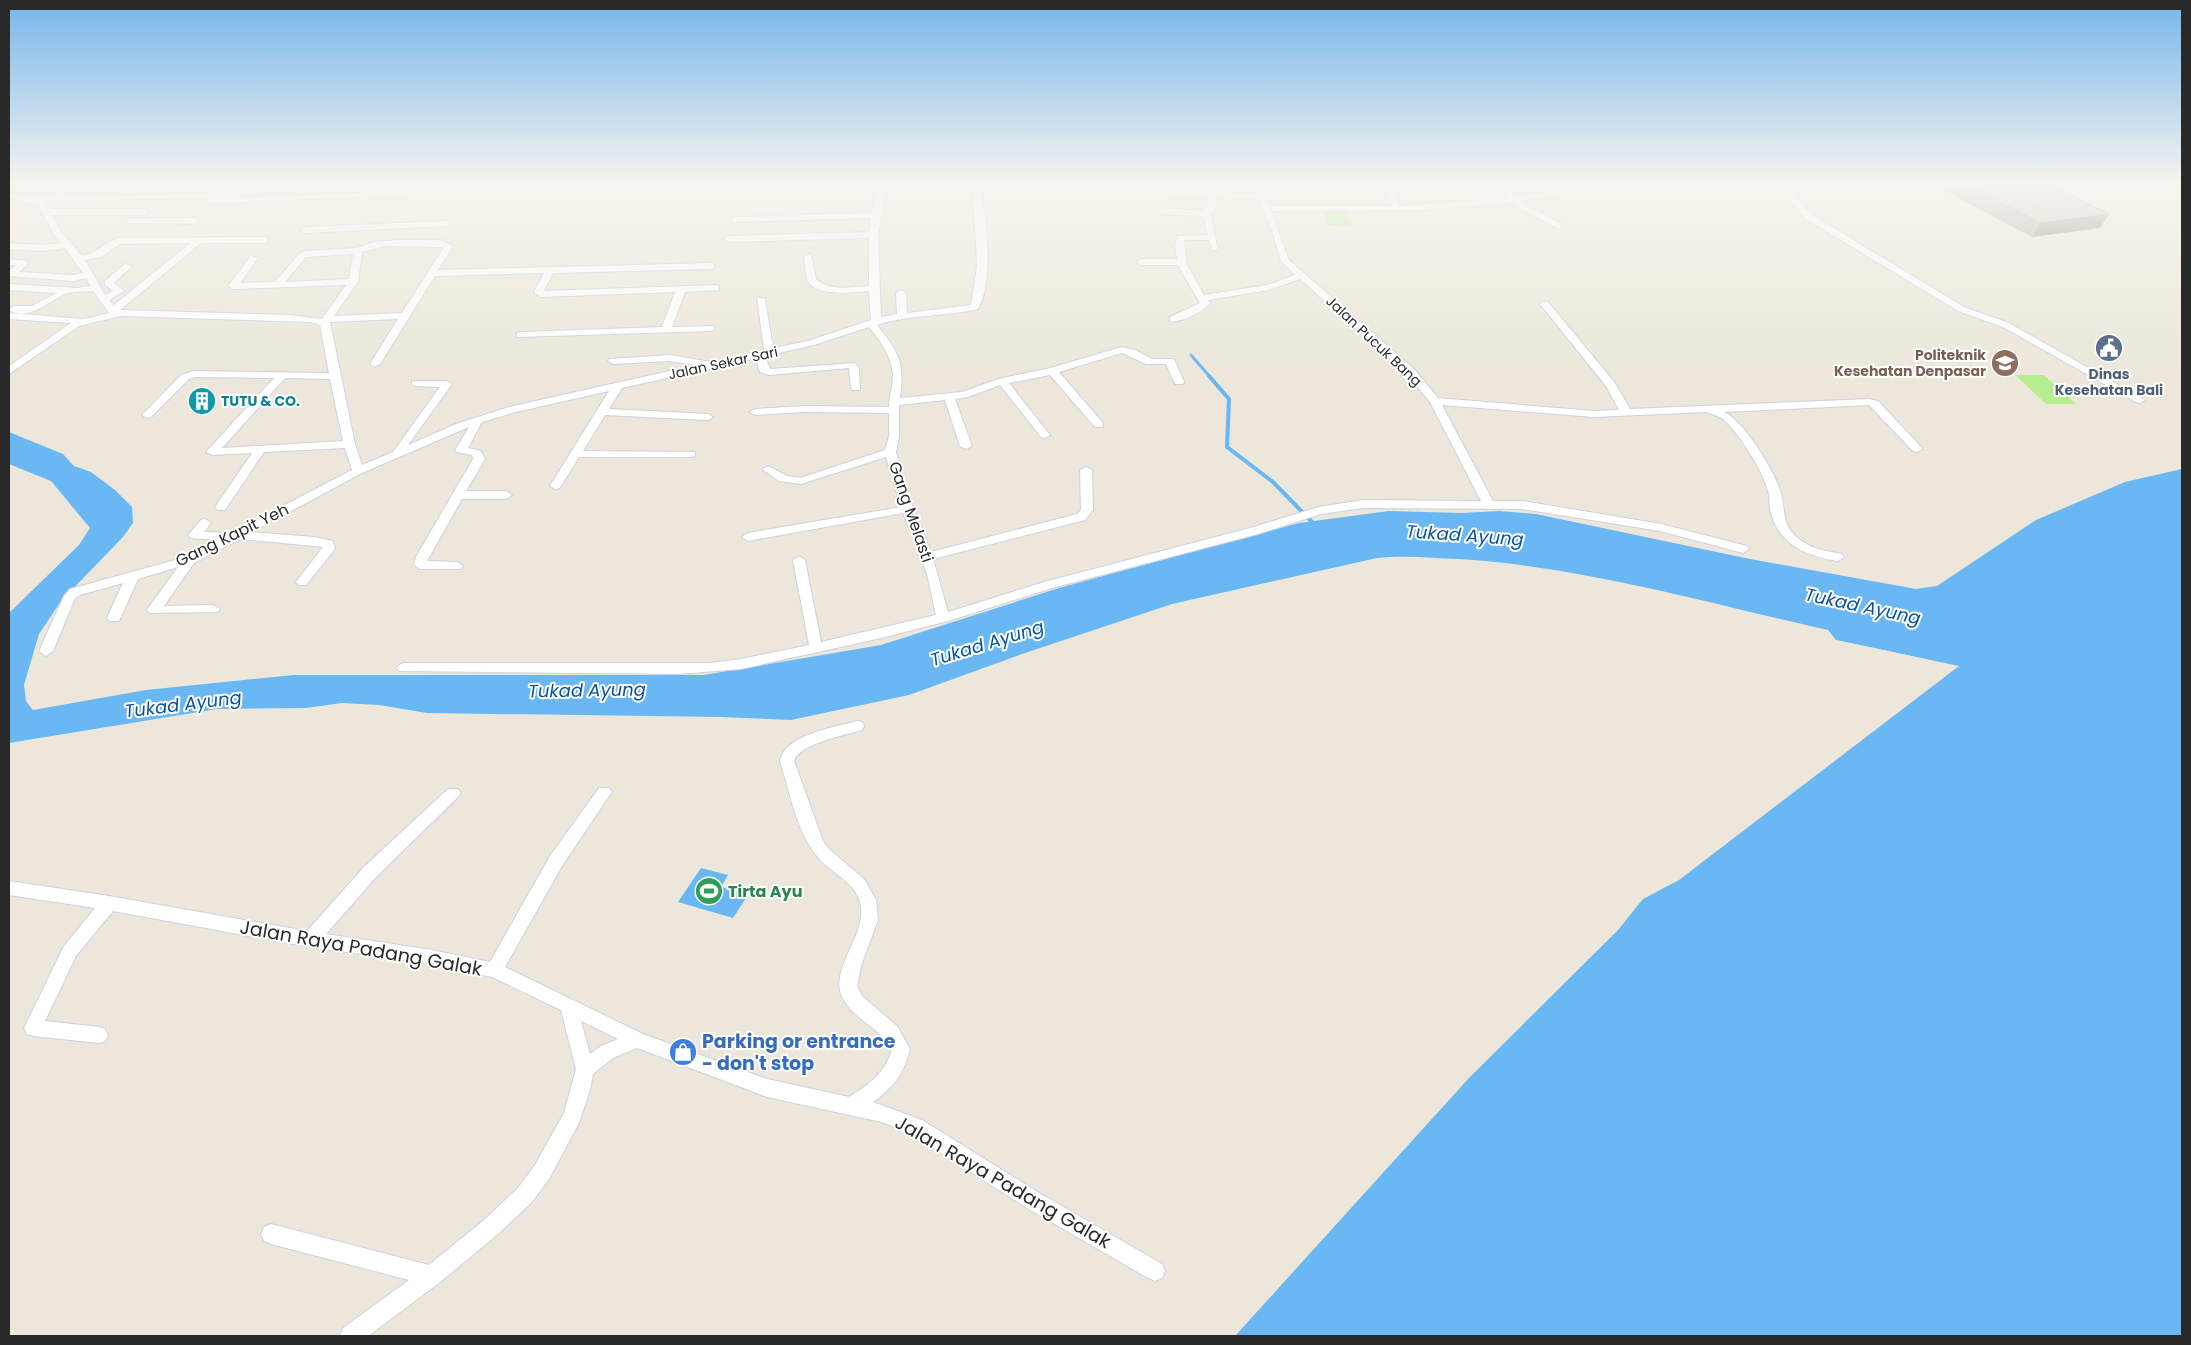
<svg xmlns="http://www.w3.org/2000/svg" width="2191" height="1345" viewBox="0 0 2191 1345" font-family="Poppins,sans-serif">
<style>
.pitch{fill:#b6ed8f}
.water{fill:#69b8f3}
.pier{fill:#ece7da}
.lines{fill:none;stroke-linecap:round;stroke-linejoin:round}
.stream-far1{stroke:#69b8f3;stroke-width:3}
.stream{stroke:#69b8f3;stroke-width:4}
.street-casing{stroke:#cfd0e3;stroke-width:2}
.street{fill:#fff;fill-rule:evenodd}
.wall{fill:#aba9a0}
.shaded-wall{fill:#8b8982}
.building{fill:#c7c4ba;stroke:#8b8982}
.labels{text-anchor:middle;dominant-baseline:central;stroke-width:4;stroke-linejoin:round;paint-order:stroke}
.far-street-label{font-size:14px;fill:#292929;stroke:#fff}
.far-education-label{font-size:14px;font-weight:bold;fill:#785e54;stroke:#fff;text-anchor:end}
.far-service-label{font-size:14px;font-weight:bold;fill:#4e5e75;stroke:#fff}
.far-culture-label{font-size:14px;font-weight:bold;fill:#0d838f;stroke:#fff;text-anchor:start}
.street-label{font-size:16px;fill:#292929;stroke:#fff}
.leisure-label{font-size:16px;font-weight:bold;fill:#27864d;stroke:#fff;text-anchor:start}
.water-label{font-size:18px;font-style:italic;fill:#09529e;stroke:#fff}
.near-street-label{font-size:19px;fill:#292929;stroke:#fff}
.near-shop-label{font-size:19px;font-weight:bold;fill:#366cbe;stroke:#fff;text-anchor:start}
</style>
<rect width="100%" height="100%" fill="#ece7da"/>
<!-- pitch -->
<path class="pitch" d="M1324 211H1345L1350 226 1328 225Z
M2015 375H2044L2076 404H2046Z"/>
<!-- water -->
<path class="water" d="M9 432 63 454 74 466 91 472 115 490 132 507 133 523 123 537 61 601 39 634 24 685 26 701 33 710 146 690 294 675H704L881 645 1059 588 1299 523 1389 511 1462 513 1499 511 1536 514 1750 559 1916 589 1937 586 2036 520 2125 482 2182 469V1336H1235L1469 1078 1618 930 1643 899 1679 880 1959 666 1836 640 1828 630C1707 603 1585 567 1460 559 1432 558 1405 555 1377 558L1172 604 1022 654 909 695 791 720 721 717 427 713 379 705 342 703 306 708 217 709 9 743V613L79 545 90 528 51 481 9 464Z
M701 868 728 875 721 887 748 895 733 918 678 902Z"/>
<!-- pier -->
<path class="pier" d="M1836 640 1925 659V661L1836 643Z"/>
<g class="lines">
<!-- stream-far1 -->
<path class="stream-far1" d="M1191 355 1211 378"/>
<!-- stream -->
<path class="stream" d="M1209 376 1229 399 1227 447 1273 482 1316 526"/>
<defs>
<path id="street" d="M64 184H73L62 196 201 194 211 193 218 184H226L216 199 403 191 449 184H472L403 195 223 203H208V198L44 201 49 209H144L148 212 144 215H52L62 233 82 256C100 252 105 241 120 238L265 237 269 240 265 243H201L120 310 290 315 322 319 346 285 233 289 228 286 251 256 258 258 240 283 275 282 300 253 305 251 356 248 374 242 398 240H442L453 246 438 270 711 263 715 266 711 269 553 273 544 291 716 285 719 286V290L685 292 672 327 714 326V330L711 331 517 337V333L520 332 662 327 675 292 541 297 534 292 544 273 435 276 380 364 375 367 370 364 398 319 330 322 355 444 362 465 393 452 440 387 416 386 412 385V381H447L452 384 408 445 456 424 509 407 696 365 670 361 613 364 608 361 609 359 670 355 711 362 764 350 757 297 765 299 773 348 808 341 871 320 869 291C854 292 814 298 807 279 805 272 805 263 804 256L811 254 816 279C831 292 851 287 869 286V238L728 242 724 239 728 236 869 232 871 218 736 222 733 221V217L872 213 879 184H887L878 236 881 317 897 314 896 293 901 290 906 293 907 313 971 305 977 266 973 184H981C985 218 995 279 978 309 945 317 910 314 877 325 899 352 905 363 900 398L962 392 998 379 1050 368 1122 347 1135 350 1152 359H1174L1184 382 1183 384H1175L1166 364H1146L1122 353 1059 372 1103 423V427H1095L1050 375 1009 383 1050 435 1045 438 1041 437 1000 385 968 397 955 399 972 446 966 449 960 446 945 400 899 405V436L896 452 907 492 931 552 1077 514 1081 510 1080 470 1086 467 1092 470 1093 510 1085 520 933 559 948 612 1044 582 1250 528 1319 507 1363 500 1481 501 1430 402 1406 373 1300 279 1269 290 1207 300 1210 303C1203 312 1181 323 1170 321V317L1200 303 1178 265H1141L1137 262 1141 259H1177L1175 247 1177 236 1208 235 1203 216 1160 214 1156 211 1160 208 1205 211 1208 197 1164 196V192H1167L1257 193 1256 184H1264L1265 196 1269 206H1392L1380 184H1388L1400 206 1506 198 1505 184H1513L1514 197 1579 188V192H1576L1519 201 1561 224 1562 226 1558 229 1510 203 1420 210 1271 211 1289 260 1414 369 1438 398 1594 411 1619 410 1606 386 1540 304 1545 301 1548 302 1615 383 1630 409 1869 399 1878 401 1923 449 1917 452 1913 451 1869 405 1724 412C1744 421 1773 469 1780 490 1787 511 1779 525 1802 541 1814 550 1828 551 1842 554L1844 557 1838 561C1806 556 1778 544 1770 510 1769 503 1770 497 1768 491 1763 471 1739 433 1724 420 1719 416 1712 414 1706 412L1594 417 1442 405 1493 501H1523L1661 524 1747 546 1749 549 1743 553 1660 531 1523 509 1363 508 1321 514 1258 534 1052 588 948 621 877 639 741 669 678 674 399 671 397 668 399 665 404 663H710L741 659 809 645 793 560 799 556 805 560 821 642 936 615 927 574 903 513 748 541 742 537 748 533 901 507 886 457 801 484 779 481 762 469 768 466 787 476 800 478 885 450 889 436V413L804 412 755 415 750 412 755 409 804 406 889 407C889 396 893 386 893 376 892 356 881 342 869 327L814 345 765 356 770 369 855 363 859 368 860 390H852L851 388 849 368 769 375 760 372 756 358 622 388 609 409 708 414 713 417 708 420 605 415 583 451 695 452V456L691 457H579L560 488 556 489 550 486 609 391 516 412 482 422 468 448 481 451 485 459 466 491H506L512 495 506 499H462L427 561 457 562 463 566 461 569H420L414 565 416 557 473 459 472 455 457 452 455 450 469 427 362 473 252 532 314 537 333 541 335 549 306 585H298L296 582 323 547 240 539 194 563 164 606 213 605 220 609 218 612 149 613 147 610 149 607 178 567 138 579 119 621H109L107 618 123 583 80 595 75 598 53 651 46 656 39 651 64 596 70 589 186 557 218 540 190 538 188 535 201 520 205 519 211 523 204 532 231 533 352 470 345 448 264 452 225 510H217L215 507 252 453 212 455 206 452 274 378 195 377 189 379 151 417 147 418 142 415 181 375 194 371 329 373 320 325 310 322 121 316 79 326 9 374V366L71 323 9 319V313L84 319 109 313 93 291C85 292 73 291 66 294 48 301 29 322 9 310L13 306H32L56 293 9 290V284L77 288 91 286 86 278 73 281 9 276V271L16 265H9V259L27 261V265L19 272 73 275 83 273 65 248 43 251 9 249V243L43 245 61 243 54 234 38 205 9 198V194L31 197 54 196ZM1216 197 1258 198 1272 231 1281 261 1295 275 1267 285 1204 295 1187 265 1184 240H1209L1212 250H1218L1211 215 1215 211ZM190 243 114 305 109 300 124 291 114 283 132 266 125 264 105 281V285L113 291 105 295 85 260 101 257 120 244ZM385 246 444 247 402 313 334 316 358 282 362 252ZM353 254 349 279 285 282 306 257ZM285 378 330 379 343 441 222 448Z
M1786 184H1794L1800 202 1812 215 1964 307 2009 323 2145 400 2140 403 2136 402 2003 327 1958 311 1806 219 1792 203Z
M131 218H194L198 221 194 224 128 223 127 221Z
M447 221 451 224 450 226 305 233 301 230 305 227Z
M857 721 862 722 864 726 862 730C846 735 798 744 794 761L823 841 829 849 864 879 876 900 878 920 861 966 857 986 862 996 897 1026 910 1049C905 1072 893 1088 873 1102L922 1120 1041 1194 1162 1264 1165 1271 1162 1278 1155 1281 1148 1278 1027 1208 908 1132 882 1122 767 1097 637 1048 613 1058 593 1074 590 1090 579 1123 549 1179 532 1202 498 1234 439 1283 368 1336H340L343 1328 409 1280 271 1244 264 1241 261 1234 264 1227 271 1224 429 1265 484 1220 518 1188 535 1165 564 1113 576 1069 561 1010 492 977 432 964 310 947 113 911 76 956 45 1021 99 1027 105 1029 108 1035 105 1041 99 1043 33 1036 27 1034 24 1028 64 946 95 908 9 895V881L109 896 307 931 365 866 448 789H458L461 793 458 797 377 876 326 934 432 950 490 962 550 856 599 788H609L612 792 609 796 562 866 505 967 643 1034 767 1079 849 1097C868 1085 886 1073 892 1049 880 1027 850 1018 841 994 831 964 871 932 859 899 852 880 829 872 817 856 796 831 790 792 780 761 784 735 835 727 857 721ZM581 1021 618 1039 601 1046 590 1054Z"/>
</defs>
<!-- street casing -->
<use href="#street" class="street-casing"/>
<!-- street -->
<use href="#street" class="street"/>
</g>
<!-- wall -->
<path class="wall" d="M1932 184H2048L2100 228 2032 237Z"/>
<!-- shaded-wall -->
<path class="shaded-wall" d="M2109 214 2100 228 2032 237 2040 223Z"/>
<!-- building -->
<path class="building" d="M1965 184H2048L2109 214 2040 223Z"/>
<!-- sky -->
<linearGradient id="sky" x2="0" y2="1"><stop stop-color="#75b6ec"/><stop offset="0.49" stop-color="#f6f4ee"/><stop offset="1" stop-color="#f6f4ee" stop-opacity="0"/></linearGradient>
<rect width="2191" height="373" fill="url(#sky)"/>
<!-- icons -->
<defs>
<symbol id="civic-disc" viewBox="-11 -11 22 22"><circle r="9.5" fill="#5c6f8a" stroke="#fff"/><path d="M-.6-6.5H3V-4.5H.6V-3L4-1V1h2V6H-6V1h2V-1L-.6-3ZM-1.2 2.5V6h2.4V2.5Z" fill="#fff"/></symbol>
<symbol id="university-disc" viewBox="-11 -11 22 22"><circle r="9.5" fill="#8d6e63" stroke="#fff"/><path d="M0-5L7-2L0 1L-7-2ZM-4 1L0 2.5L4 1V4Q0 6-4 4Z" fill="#fff"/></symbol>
<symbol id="building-disc" viewBox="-11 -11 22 22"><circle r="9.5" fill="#0f9aa8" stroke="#fff"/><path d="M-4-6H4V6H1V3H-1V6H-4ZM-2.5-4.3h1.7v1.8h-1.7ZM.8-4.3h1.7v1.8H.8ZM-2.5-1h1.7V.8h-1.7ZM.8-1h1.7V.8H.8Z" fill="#fff"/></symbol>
<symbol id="stadium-disc" viewBox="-11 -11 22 22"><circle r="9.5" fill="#2e9e5b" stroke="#fff"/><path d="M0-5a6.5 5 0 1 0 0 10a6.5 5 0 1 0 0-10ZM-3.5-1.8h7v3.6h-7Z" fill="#fff"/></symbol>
<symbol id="shop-disc" viewBox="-11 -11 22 22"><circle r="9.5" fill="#3f7fe0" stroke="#fff"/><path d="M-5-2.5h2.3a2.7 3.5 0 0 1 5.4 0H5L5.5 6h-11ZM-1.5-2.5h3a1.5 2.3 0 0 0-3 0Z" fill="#fff"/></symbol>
</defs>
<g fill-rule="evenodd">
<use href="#civic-disc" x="2093" y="332" width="32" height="32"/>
<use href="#university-disc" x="1989" y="347" width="32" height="32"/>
<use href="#building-disc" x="186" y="385" width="32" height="32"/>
<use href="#stadium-disc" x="693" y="875" width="32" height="32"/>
<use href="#shop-disc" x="667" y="1036" width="32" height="32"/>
</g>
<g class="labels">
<!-- far-street labels -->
<g class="far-street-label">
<text transform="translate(1374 341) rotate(43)">Jalan Pucuk Bang</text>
<text transform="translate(723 363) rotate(-12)">Jalan Sekar Sari</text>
</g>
<!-- far-education labels -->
<g class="far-education-label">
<text x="1986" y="355">Politeknik<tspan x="1986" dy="16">Kesehatan Denpasar</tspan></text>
</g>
<!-- far-service labels -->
<g class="far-service-label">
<text x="2109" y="374">Dinas<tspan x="2109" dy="16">Kesehatan Bali</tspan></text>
</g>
<!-- far-culture labels -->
<g class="far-culture-label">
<text x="221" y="401">TUTU &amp; CO.</text>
</g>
<!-- street labels -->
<g class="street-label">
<text transform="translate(911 512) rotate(71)">Gang Melasti</text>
<text transform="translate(232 535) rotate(-26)">Gang Kapit Yeh</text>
</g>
<!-- leisure labels -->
<g class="leisure-label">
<text x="728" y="891">Tirta Ayu</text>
</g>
<!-- water labels -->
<g class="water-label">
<text transform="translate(1465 535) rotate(4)">Tukad Ayung</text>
<text transform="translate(1863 606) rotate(12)">Tukad Ayung</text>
<text transform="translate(987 643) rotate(-17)">Tukad Ayung</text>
<text transform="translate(587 690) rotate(-1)">Tukad Ayung</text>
<text transform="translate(183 704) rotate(-7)">Tukad Ayung</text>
</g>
<!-- near-street labels -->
<g class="near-street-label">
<text transform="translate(361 948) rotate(10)">Jalan Raya Padang Galak</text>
<text transform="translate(1003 1182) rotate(30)">Jalan Raya Padang Galak</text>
</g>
<!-- near-shop labels -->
<g class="near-shop-label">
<text x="702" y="1041">Parking or entrance<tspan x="702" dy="22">- don't stop</tspan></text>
</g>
</g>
<!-- border -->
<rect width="2191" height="1345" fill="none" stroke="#292929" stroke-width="20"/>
</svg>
